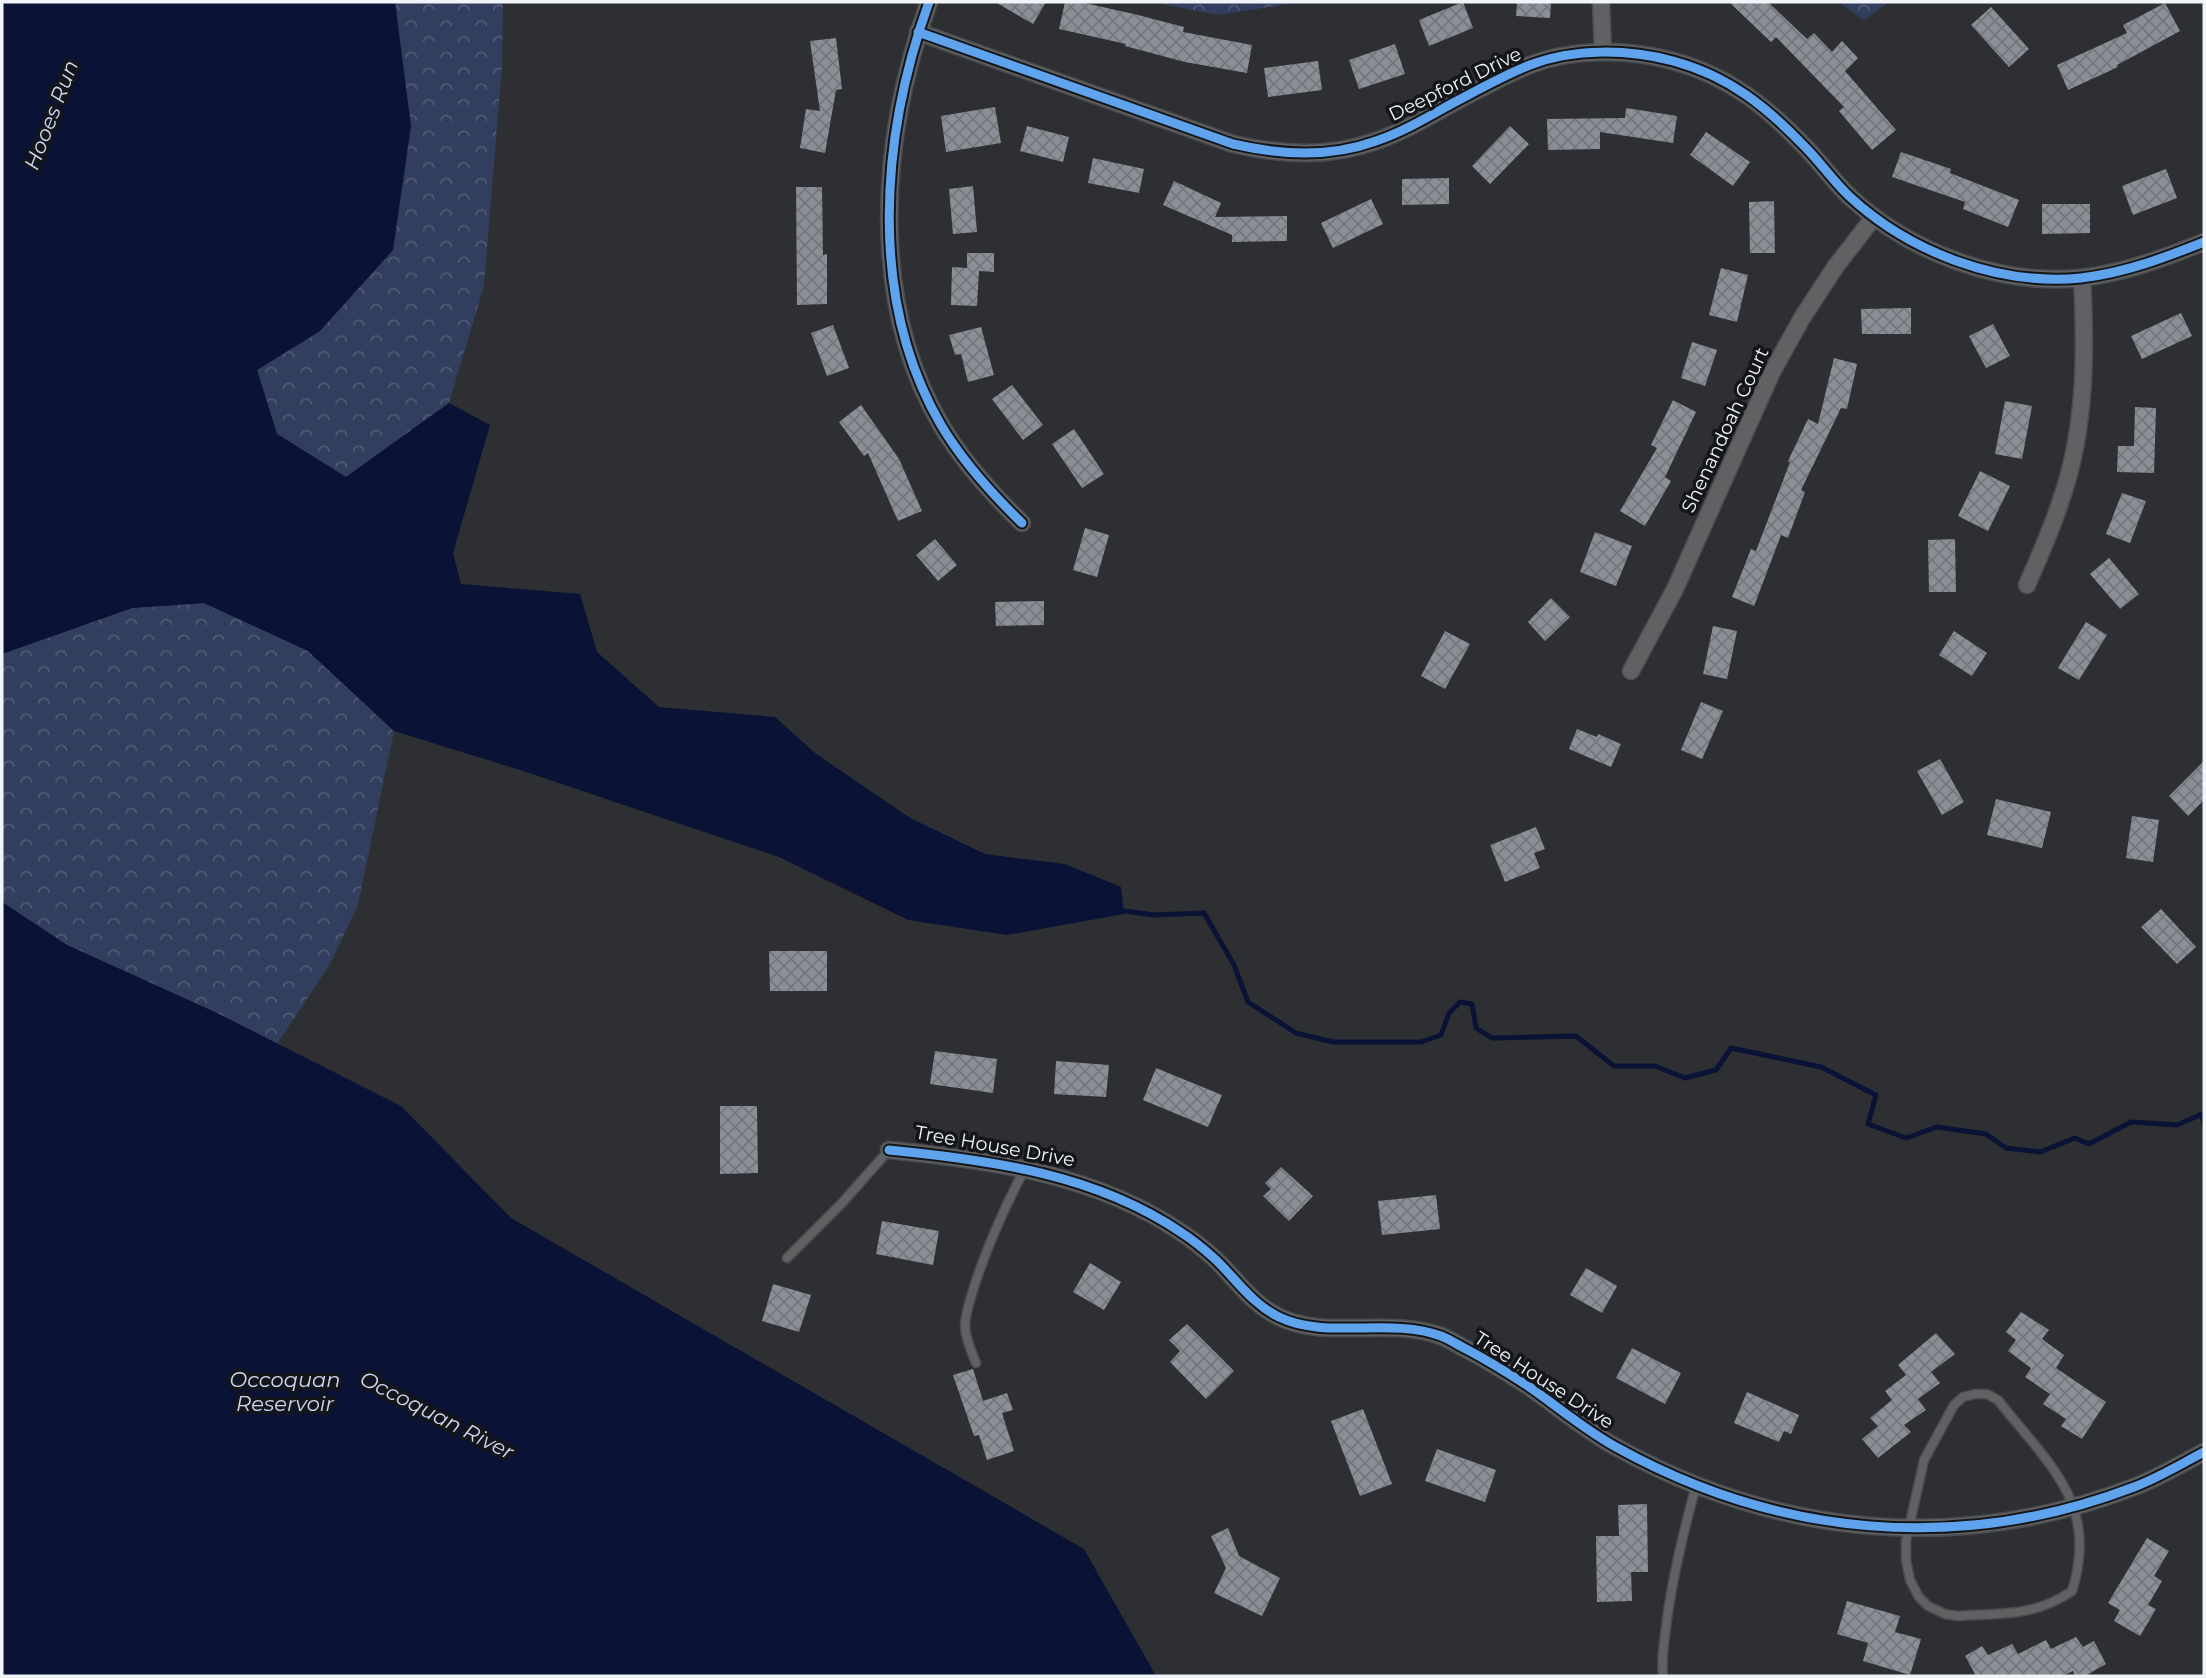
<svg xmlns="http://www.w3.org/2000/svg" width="2206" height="1678" viewBox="0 0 2206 1678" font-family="Montserrat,sans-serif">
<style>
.forest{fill:url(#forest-crowns)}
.water{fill:#0a1236}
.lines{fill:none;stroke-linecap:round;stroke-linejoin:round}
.stream{stroke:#0a1236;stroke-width:5}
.building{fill:url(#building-cross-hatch)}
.service-casing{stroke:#494b4e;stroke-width:11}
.minor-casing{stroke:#494b4e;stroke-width:19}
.service{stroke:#606162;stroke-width:8}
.minor{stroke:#606162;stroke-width:16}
.cycleway-casing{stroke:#14161a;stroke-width:13}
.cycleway{stroke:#60a3ed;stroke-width:9}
.labels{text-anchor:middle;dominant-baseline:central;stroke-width:7;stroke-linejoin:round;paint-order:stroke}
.street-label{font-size:19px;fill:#f1f4f9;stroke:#14161a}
.water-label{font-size:21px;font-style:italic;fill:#cdd8f6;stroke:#14161a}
</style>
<defs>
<pattern id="forest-crowns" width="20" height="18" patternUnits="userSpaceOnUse" patternTransform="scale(1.75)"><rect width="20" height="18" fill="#323e5d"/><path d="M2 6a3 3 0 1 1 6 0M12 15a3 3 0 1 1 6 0" fill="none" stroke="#505a75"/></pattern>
<pattern id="building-cross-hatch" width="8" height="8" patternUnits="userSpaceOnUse" patternTransform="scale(1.75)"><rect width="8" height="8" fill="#8b8e97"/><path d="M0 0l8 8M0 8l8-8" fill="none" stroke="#74767c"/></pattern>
</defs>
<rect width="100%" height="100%" fill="#2d2f33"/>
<!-- forest -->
<path class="forest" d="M395 2H503L502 65 484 286 449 403 346 477 277 434 257 370 320 331 401 50Z
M1151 2H1301L1219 15Z
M1838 2H1889L1864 20Z
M204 603 308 651 394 731 358 905 330 964 277 1044 217 1013 67 945 2 902V654L132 608Z"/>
<!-- water -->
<path class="water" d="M2 2H395L411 126 393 250 320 331 257 370 277 434 346 477 449 403 490 425 453 553 461 584 580 594 597 652 659 707 775 717 815 753 910 818 985 854 1065 864 1121 887 1124 914 1007 935 908 920 779 857 520 770 394 731 308 651 204 603 132 608 2 654Z
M2 902 67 945 217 1013 401 1106 511 1218 1084 1549 1156 1676H2Z"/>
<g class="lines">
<!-- stream -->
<path class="stream" d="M1117 910 1154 915 1204 913 1234 965 1248 1002 1296 1033 1333 1042H1421L1441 1035 1449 1013 1460 1002 1472 1004 1476 1028 1492 1038 1576 1036 1614 1066H1655L1685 1078 1716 1070 1731 1048 1821 1067 1876 1095 1868 1124 1906 1138 1937 1127 1986 1134 2006 1148 2040 1152 2075 1138 2089 1144 2131 1122 2177 1125 2202 1114 2204 1124"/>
</g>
<!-- building -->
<path class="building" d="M995 2H1046L1033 24Z
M1065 2H1080L1134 14 1184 27 1183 32 1252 45 1247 73 1185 62 1125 46 1126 44 1059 29Z
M1463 2 1473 28 1429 46 1419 20Z
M1517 2H1551L1550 18 1516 16Z
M1729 2H1768L1807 39 1814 33 1832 52 1842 41 1858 58 1845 71 1896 130 1872 150 1839 111 1844 107 1776 37 1771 42Z
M2165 3 2180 31 2117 65 2118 67 2068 90 2057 65 2127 33 2123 25Z
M1991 7 2029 49 2009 67 1971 25Z
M836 38 842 89 836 90 825 153 800 148 806 109 820 111 810 41Z
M1395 44 1405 74 1359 89 1349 60Z
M1318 61 1322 90 1268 97 1264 68Z
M995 107 1001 143 946 152 941 116Z
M1626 108 1677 116 1673 143 1600 132V149L1548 150 1547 119 1625 118Z
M1027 126 1069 137 1063 162 1020 151Z
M1510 126 1529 144 1490 184 1472 166Z
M1706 132 1750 162 1733 186 1690 155Z
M1901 152 1951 169 1950 173 2019 200 2008 227 1963 209 1965 202 1892 177Z
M1093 158 1144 169 1139 193 1088 183Z
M2166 169 2177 198 2133 215 2122 186Z
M1449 178V204L1402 205V179Z
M1174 181 1221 203 1215 217 1287 216V241L1232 242V235L1163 205Z
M973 186 977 232 953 234 949 189Z
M796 187H822L823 255 827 254V304L797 305Z
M1371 199 1383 224 1333 248 1321 223Z
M1774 201 1775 253H1750L1749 202Z
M2042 204H2090V233L2042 234Z
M967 253H994V272L979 271 977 306 951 305 952 267 967 268Z
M1721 268 1748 275 1737 322 1709 315Z
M1911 308V334H1862L1861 309Z
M2181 313 2192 336 2142 359 2131 336Z
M1993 324 2010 356 1986 368 1969 336Z
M833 325 849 368 827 376 811 333Z
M981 327 994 375 968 382 961 354 955 355 949 335Z
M1692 342 1717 350 1705 386 1681 378Z
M1834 358 1857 364 1847 409 1841 408 1801 490 1805 492 1788 538 1781 535 1754 606 1732 597 1751 549 1756 551 1790 462 1788 461 1808 419 1818 424Z
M1012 385 1043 425 1023 440 992 399Z
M1673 400 1696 412 1665 477 1671 481 1645 526 1620 511 1657 448 1651 445Z
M2005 401 2032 406 2022 459 1995 454Z
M861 405 899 459 922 511 898 521 868 453 864 456 839 422Z
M2135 407 2156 408 2154 473 2117 472 2118 446H2134Z
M1074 429 1104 474 1082 488 1052 444Z
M1980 471 2010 486 1988 531 1958 516Z
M2122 493 2146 501 2130 543 2106 534Z
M1085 528 1109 535 1097 577 1073 570Z
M1595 532 1632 546 1616 586 1580 572Z
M935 539 957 565 938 581 916 555Z
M1955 539 1956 592H1929L1928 540Z
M2109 558 2139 594 2120 609 2090 574Z
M1551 598 1570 617 1545 641 1528 622Z
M1044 601V625L996 626 995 602Z
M2086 622 2107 635 2079 680 2058 668Z
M1713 626 1737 631 1727 679 1703 674Z
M1445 631 1470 644 1445 689 1421 676Z
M1954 631 1987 653 1972 676 1939 655Z
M1701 702 1723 711 1702 759 1681 750Z
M1577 729 1597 737 1598 734 1621 744 1611 767 1569 749Z
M1940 759 1964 802 1942 815 1917 771Z
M2204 761V800L2188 816 2169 796Z
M1996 799 2051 812 2042 848 1987 835Z
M2132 816 2159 820 2153 862 2126 858Z
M1536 827 1545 849 1534 853 1540 868 1505 882 1490 845Z
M2161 909 2196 947 2177 964 2141 927Z
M769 951H827V991H770Z
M935 1051 997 1059 993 1093 930 1084Z
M1056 1061 1109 1065 1106 1097 1054 1094Z
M1156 1068 1222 1095 1208 1127 1143 1100Z
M720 1106H757L758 1173 720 1174Z
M1281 1167 1313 1196 1289 1221 1263 1196 1271 1189 1265 1183Z
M1436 1195 1440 1229 1382 1235 1378 1201Z
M882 1221 939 1231 933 1265 876 1254Z
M1090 1263 1121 1282 1104 1310 1073 1292Z
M1586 1268 1617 1286 1602 1313 1570 1295Z
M773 1284 811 1295 799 1332 762 1321Z
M2021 1312 2049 1330 2042 1339 2064 1355 2056 1368 2106 1402 2082 1439 2061 1426 2066 1419 2043 1404 2050 1394 2025 1377 2031 1368 2008 1351 2016 1340 2006 1332Z
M1187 1324 1234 1371 1206 1399 1170 1362 1180 1351 1169 1340Z
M1936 1333 1955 1354 1931 1372 1940 1383 1918 1399 1926 1410 1904 1425 1911 1432 1878 1458 1862 1439 1878 1426 1870 1418 1892 1400 1885 1391 1906 1375 1898 1365Z
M1632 1348 1681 1373 1665 1404 1616 1378Z
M973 1369 983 1401 1007 1393 1013 1410 1002 1413 1014 1451 987 1460 979 1435 974 1436 953 1375Z
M1747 1392 1799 1415 1791 1434 1784 1431 1779 1442 1734 1423Z
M1363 1409 1392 1484 1360 1496 1331 1421Z
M1437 1449 1496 1470 1485 1502 1425 1481Z
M1647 1504 1648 1572H1631L1632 1601 1597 1602 1596 1536H1619L1618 1505Z
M1228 1528 1239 1556 1280 1578 1262 1616 1214 1593 1226 1568 1211 1536Z
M2147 1538 2169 1551 2154 1576 2162 1581 2148 1605 2156 1609 2140 1636 2114 1621 2120 1610 2108 1603Z
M1847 1601 1900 1616 1895 1632 1921 1639 1910 1675 1863 1661 1868 1643 1837 1634Z
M2076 1637 2083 1647 2094 1641 2106 1664 2085 1676H2075L2073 1671 2062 1676H1976L1965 1656 1982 1646 1988 1655 2012 1644 2018 1654 2046 1640 2051 1649Z"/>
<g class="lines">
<defs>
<path id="service" d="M787 1258 842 1203 889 1150
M976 1363C971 1351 966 1340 965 1327 965 1312 971 1298 975 1284 988 1244 1005 1207 1024 1170
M1975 1394H1987L1998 1400C2047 1463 2100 1503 2072 1591 2034 1617 2001 1613 1958 1616L1945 1614 1928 1606 1919 1597 1910 1580 1906 1560V1541L1924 1460 1954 1405 1963 1397Z
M1663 1676C1661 1660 1664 1643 1666 1627 1672 1579 1683 1533 1696 1486"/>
<path id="minor" d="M929 2C881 135 867 298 941 425 963 462 991 493 1022 523
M1601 2 1603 52
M918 32 1233 144C1281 155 1329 158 1376 141 1403 132 1428 117 1453 103 1478 90 1504 75 1530 65 1574 48 1628 49 1673 61 1729 76 1767 107 1806 148 1821 163 1833 181 1849 196 1909 252 1998 286 2081 278 2124 273 2164 258 2204 242
M2027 585C2039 557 2052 529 2061 500 2086 429 2086 352 2082 278
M1631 671 1675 589 1772 372 1802 318 1836 266 1874 217
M889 1150C990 1160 1096 1174 1182 1233 1193 1240 1205 1250 1215 1259 1236 1279 1252 1304 1279 1317 1326 1340 1389 1317 1441 1336 1449 1339 1458 1345 1466 1349 1487 1360 1508 1373 1528 1386 1557 1406 1585 1430 1616 1447 1778 1537 1959 1554 2134 1487 2158 1478 2181 1464 2204 1452"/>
</defs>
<!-- service casing -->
<use href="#service" class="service-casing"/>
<!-- minor casing -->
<use href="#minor" class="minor-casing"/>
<!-- service -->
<use href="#service" class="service"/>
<!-- minor -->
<use href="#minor" class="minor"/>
<defs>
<path id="cycleway" d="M929 2C881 135 867 298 941 425 963 462 991 493 1022 523
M918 32 1233 144C1281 155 1329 158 1376 141 1403 132 1428 117 1453 103 1478 90 1504 75 1530 65 1574 48 1628 49 1673 61 1729 76 1767 107 1806 148 1821 163 1833 181 1849 196 1909 252 1998 286 2081 278 2124 273 2164 258 2204 242
M889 1150C990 1160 1096 1174 1182 1233 1193 1240 1205 1250 1215 1259 1236 1279 1252 1304 1279 1317 1326 1340 1389 1317 1441 1336 1449 1339 1458 1345 1466 1349 1487 1360 1508 1373 1528 1386 1557 1406 1585 1430 1616 1447 1778 1537 1959 1554 2134 1487 2158 1478 2181 1464 2204 1452"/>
</defs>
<!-- cycleway casing -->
<use href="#cycleway" class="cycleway-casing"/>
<!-- cycleway -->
<use href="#cycleway" class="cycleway"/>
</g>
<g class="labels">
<!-- street labels -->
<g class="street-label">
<text transform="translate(1455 84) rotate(-26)">Deepford Drive</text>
<text transform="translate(1725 430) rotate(-65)">Shenandoah Court</text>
<text transform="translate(995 1146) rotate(10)">Tree House Drive</text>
<text transform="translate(1544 1380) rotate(33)">Tree House Drive</text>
</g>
<!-- water labels -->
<g class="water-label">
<text transform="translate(51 115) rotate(-69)">Hooes Run</text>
<text x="285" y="1379">Occoquan<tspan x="285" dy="24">Reservoir</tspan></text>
<text transform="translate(437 1415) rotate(27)">Occoquan River</text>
</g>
</g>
<!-- border -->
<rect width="2206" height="1678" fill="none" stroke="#f1f4f9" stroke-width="7"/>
</svg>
